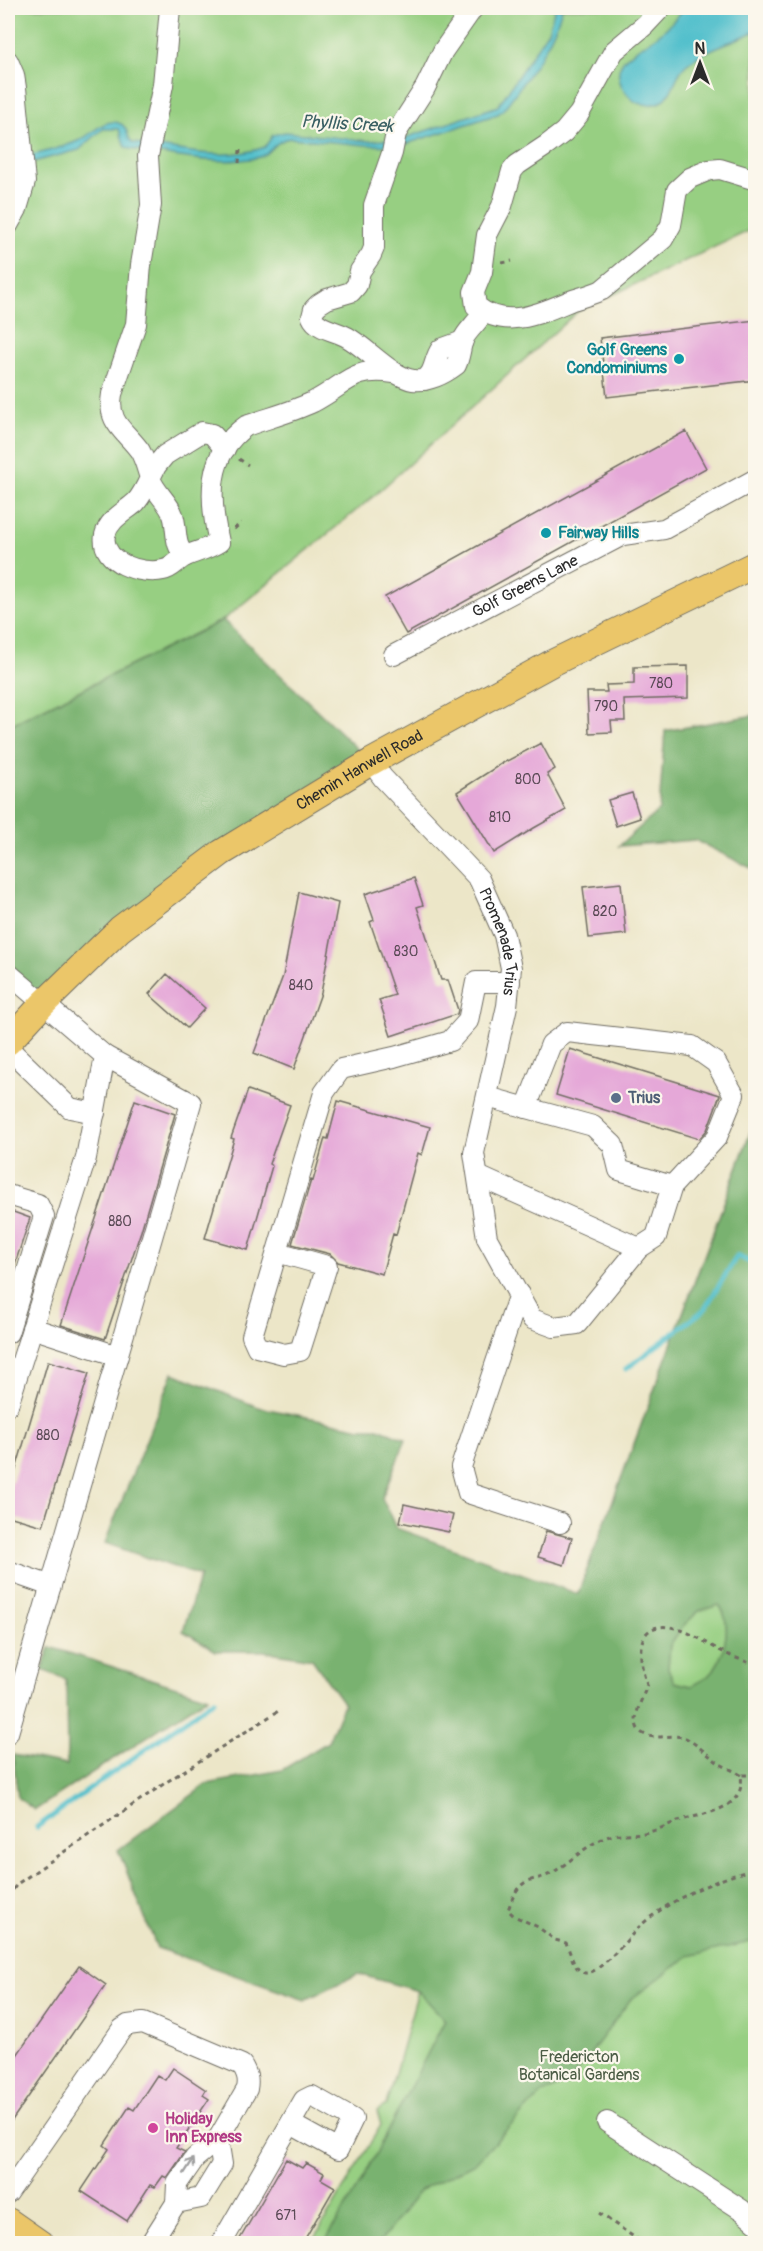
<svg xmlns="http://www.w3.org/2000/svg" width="763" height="2251" viewBox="0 0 763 2251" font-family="Pangolin,sans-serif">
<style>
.green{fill:#97cf82;stroke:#617d56;stroke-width:1.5}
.forest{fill:#79b270;stroke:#526e4e;stroke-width:1.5;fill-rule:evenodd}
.water{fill:#53c0cc;stroke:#3f767c;stroke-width:1.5}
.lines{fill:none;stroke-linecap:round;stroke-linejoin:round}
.stream{stroke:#53c0cc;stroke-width:5}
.building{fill:#e5a8d8}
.minor-casing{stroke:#6f6c62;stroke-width:22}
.major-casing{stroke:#6f6c62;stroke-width:28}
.path{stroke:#6f6c62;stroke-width:3;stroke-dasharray:4.5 4.5;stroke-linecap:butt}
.minor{stroke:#fff;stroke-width:20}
.major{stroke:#ebc669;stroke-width:26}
.oneway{stroke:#a0a0a0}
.culture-dot{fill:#0f9aa8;stroke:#fbf7ec;stroke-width:2}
.service-dot{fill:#5c6f8a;stroke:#fbf7ec;stroke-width:2}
.hotel-dot{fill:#d1479c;stroke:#fbf7ec;stroke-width:2}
.labels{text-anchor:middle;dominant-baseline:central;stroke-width:4.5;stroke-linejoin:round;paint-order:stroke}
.number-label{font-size:14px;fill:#5a4a56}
.culture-label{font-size:16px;font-weight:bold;fill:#0d838f;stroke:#fbf7ec;text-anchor:end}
.street-label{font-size:16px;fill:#2b2b2b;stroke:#fbf7ec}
.service-label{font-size:16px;font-weight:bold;fill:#4e5e75;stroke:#fbf7ec;text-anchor:start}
.park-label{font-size:16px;fill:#4b5c45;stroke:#fbf7ec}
.hotel-label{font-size:16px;font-weight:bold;fill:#b23c85;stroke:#fbf7ec;text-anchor:start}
.water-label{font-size:18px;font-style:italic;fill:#395f63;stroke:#fbf7ec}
</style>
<rect width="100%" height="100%" fill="#fbf7ec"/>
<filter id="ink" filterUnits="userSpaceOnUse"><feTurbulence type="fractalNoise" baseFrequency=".0167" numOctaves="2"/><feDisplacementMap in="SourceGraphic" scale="12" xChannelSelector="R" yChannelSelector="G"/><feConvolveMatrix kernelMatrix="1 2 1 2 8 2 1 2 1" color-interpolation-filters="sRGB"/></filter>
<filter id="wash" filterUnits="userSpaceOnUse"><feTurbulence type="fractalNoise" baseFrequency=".008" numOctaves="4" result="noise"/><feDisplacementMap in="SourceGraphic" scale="24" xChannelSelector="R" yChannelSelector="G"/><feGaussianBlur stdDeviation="1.35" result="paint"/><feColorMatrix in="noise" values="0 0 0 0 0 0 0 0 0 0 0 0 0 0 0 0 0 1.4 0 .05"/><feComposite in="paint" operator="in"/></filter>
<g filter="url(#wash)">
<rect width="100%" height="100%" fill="#ece6c8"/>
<!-- green -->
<path class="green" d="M8 8H755V228L578 311 375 495 223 620 8 726Z
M755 1120V2243L311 2244 381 2125 377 2111 386 2105 418 1991 578 1594Z"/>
<!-- forest -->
<path class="forest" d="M223 620 371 762 221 853 43 1004 8 973V726Z
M755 715V870L695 840 619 846 659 810 665 731Z
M755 1120V1941L689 1956 630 2000 571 2080 541 2094 475 2163 420 2190 379 2243H324L360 2184 445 2020 418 1991 358 1974 305 2000 157 1948 118 1850 207 1784 282 1770 328 1742 344 1704 312 1659 264 1651H216L183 1631 200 1576 105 1543 173 1373 258 1407 361 1428H378L406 1439 382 1498 396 1528 578 1594ZM719 1605C733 1623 725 1660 708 1676 703 1680 696 1683 691 1686L674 1682 668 1668 670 1645 683 1626 699 1611Z
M50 1647 208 1697 35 1810 18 1798 13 1755 67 1765 66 1679 42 1670Z"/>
<!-- water -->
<path class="water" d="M555 8H562C552 46 527 77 504 109L498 114 400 146 366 145 291 138C272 140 273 155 256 158 214 166 171 155 130 149L125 147 119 129H103L79 150 22 165 15 184 8 186 11 176V166L14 161C36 153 59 150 80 140 93 134 105 116 121 124 129 128 126 138 133 143 176 148 222 163 265 147L273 135 285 132 368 141 402 139 498 106 548 31Z
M685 8H755V31C732 43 706 48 686 65 674 75 674 95 661 102 654 105 645 105 638 103 631 101 626 93 622 87 607 56 647 47 663 31 671 24 678 15 685 8Z"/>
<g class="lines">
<!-- stream -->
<path class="stream" d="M626 1369 704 1310 737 1256 756 1265
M37 1827 214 1700"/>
</g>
<g id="blocks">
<!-- building -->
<path class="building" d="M756 320V380L607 397 600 338Z
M686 431 706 468 406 634 385 597Z
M688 666V698L624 700 625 721H611L612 732 589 733 587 692H607L606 685 634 684V667Z
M541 743 555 769 547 774 566 810 534 828 494 853 457 792 501 764Z
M632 793 640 818 616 826 608 800Z
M414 878 423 905 417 907 441 980H448L458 1010 457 1014 391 1036 379 1000 395 995 370 922 374 920 365 894Z
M621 883 626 934 589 938 583 887Z
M299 892 338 903 321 993 294 1069 254 1053 283 976Z
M167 974 205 1008 187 1028 149 994Z
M570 1049 720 1095 707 1130 699 1139 556 1095Z
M248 1090 290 1105 269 1164 272 1166 248 1250 205 1238 234 1139 231 1138Z
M135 1100 175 1114 141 1231 105 1339 61 1325Z
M338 1101 430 1127 422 1155 418 1153 396 1235 393 1234 382 1274 338 1262 330 1254 292 1244 311 1180 313 1181 325 1138 328 1139Z
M8 1210 30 1218 10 1279H8Z
M48 1361 89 1373 43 1526 8 1516V1496Z
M404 1504 453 1515 449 1532 400 1522Z
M546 1531 572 1538 564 1565 538 1557Z
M79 1966 106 1985 8 2126V2068Z
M173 2068 206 2090 203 2095 209 2099 176 2148 185 2152 167 2178 163 2176 155 2187 150 2185 127 2221 81 2191 109 2149 104 2145 129 2107 134 2110 157 2075 165 2080Z
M286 2159 302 2168 306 2163 324 2173 321 2179 335 2187 302 2244H237Z"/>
</g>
</g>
<g filter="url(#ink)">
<use href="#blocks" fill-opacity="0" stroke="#6f6c62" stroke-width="1.5"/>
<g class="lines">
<defs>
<g id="minor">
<path d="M170 8 163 85 148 156 151 205 141 265 136 324 112 394C107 424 125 430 140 451 145 460 147 469 150 478 146 487 142 495 136 502 125 512 109 519 105 535 100 563 142 575 163 570 172 569 177 560 186 556 198 551 208 549 219 542 209 500 206 454 246 426 268 418 292 412 313 402 348 384 350 367 394 373"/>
<path d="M473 8 443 51 425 88 396 133 392 153 374 205V248L371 255 360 271 357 285 351 292 327 299 319 304 314 309 312 317C317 329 337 331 347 337 367 348 392 377 413 380 429 382 444 374 456 365 460 357 460 348 463 340 467 330 478 323 483 312"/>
<path d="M661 8 645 25 614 51 579 114 564 132 547 145 517 165 512 171 502 206 487 235 482 272 474 292 476 306C505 330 539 314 570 301 581 297 591 295 602 290L663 239 671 225 677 190 690 178 709 170 720 169 756 180"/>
<path d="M8 61 14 75 16 88 25 182 17 209 8 225"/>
<path d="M424 380C436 372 433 360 441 349L463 341"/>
<path d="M186 556C173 546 178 529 173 515 168 501 155 493 150 478L156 466 165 455 202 432 212 434 225 449"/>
<path id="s1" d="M394 655 623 535 664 529 756 479"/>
<path id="s2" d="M371 762 383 778 479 879 504 935 511 968 507 1006 474 1153 487 1238 532 1319 554 1327 577 1324 639 1248 656 1237 672 1186 619 1170 613 1145 593 1126 487 1097"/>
<path d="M8 973 105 1056 86 1158 8 1405"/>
<path d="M8 1048 70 1108 95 1113"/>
<path d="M526 1108 551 1044 567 1032 692 1046 716 1063 734 1095 717 1137 672 1186"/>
<path d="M478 1176 639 1248"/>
<path d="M8 1195 38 1204 44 1216 8 1333"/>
<path d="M277 1252 327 1266 300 1351 284 1354 257 1347 252 1336 324 1093 341 1069 394 1057 450 1041 468 1021 476 982H510"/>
<path d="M519 1294 461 1467 468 1493 560 1523"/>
<path d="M32 1328 118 1356"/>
<path d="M8 1571 51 1586"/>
<path d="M8 1733 191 1103 105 1056"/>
<path d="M607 2122 742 2210 756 2222"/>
<path d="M8 2193 122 2029 128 2025 143 2023 242 2065C247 2074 249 2079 247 2089L218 2139 222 2164 201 2198 176 2203 150 2244"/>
<path d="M176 2203 177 2184 195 2158 218 2139"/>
<path d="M221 2244 304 2100 312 2096 353 2119 338 2150 291 2124"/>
</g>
<g id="major">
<path id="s3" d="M8 1042 43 1004 120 929 221 853 371 762 552 663 756 564"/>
<path d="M8 2221 41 2244"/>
</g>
</defs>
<!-- minor casing -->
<use href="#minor" class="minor-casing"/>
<!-- major casing -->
<use href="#major" class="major-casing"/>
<!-- path -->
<path class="path" d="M239 163 240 150
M502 263 512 261
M239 459 248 465
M234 529 241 523
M741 1775C733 1770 724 1767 716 1761 708 1755 692 1740 683 1737 674 1735 665 1737 655 1737 621 1734 642 1702 647 1685 639 1662 632 1622 670 1627 688 1630 706 1643 721 1651 732 1657 744 1661 756 1665
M756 1775H741C746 1811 703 1813 678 1821 667 1825 656 1831 644 1833 631 1835 619 1832 607 1837 585 1845 570 1863 550 1874 543 1878 536 1878 528 1881 516 1886 512 1899 508 1910L514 1916 538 1927 555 1940 566 1943C571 1953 573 1970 585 1973 598 1975 628 1939 637 1929 665 1901 717 1878 756 1869
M8 1897 17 1884 168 1781 280 1710
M599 2213 644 2244"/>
<!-- minor -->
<use href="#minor" class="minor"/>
<!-- major -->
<use href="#major" class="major"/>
</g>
<!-- one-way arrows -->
<defs><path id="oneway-shaft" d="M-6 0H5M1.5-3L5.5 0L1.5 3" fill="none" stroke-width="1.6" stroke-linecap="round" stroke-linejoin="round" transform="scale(1.5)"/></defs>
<use class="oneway" href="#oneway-shaft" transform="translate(189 2166) rotate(-57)"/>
</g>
<!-- markers -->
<g class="culture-dot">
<circle cx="679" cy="359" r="6"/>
<circle cx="546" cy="533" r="6"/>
</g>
<circle class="service-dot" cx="616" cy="1098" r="6"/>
<circle class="hotel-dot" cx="153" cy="2128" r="6"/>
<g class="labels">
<!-- number labels -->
<g class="number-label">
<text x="661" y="683">780</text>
<text x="606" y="706">790</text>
<text x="528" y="779">800</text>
<text x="500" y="817">810</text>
<text x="605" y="911">820</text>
<text x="406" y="951">830</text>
<text x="301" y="985">840</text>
<text x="120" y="1221">880</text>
<text x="48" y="1435">880</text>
<text x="286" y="2215">671</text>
</g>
<!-- culture labels -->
<g class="culture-label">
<text x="667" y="350">Golf Greens<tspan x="667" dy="18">Condominiums</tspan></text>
<text x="558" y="533" text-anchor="start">Fairway Hills</text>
</g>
<!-- street labels -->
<g class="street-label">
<text stroke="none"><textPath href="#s1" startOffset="148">Golf Greens Lane</textPath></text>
<text stroke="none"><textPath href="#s3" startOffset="447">Chemin Hanwell Road</textPath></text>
<text stroke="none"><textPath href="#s2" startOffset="226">Promenade Trius</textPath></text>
</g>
<!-- service labels -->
<g class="service-label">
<text x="628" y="1098">Trius</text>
</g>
<!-- park labels -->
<g class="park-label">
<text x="579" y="2057">Fredericton<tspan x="579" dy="18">Botanical Gardens</tspan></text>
</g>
<!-- hotel labels -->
<g class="hotel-label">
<text x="165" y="2119">Holiday<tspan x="165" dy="18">Inn Express</tspan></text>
</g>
<!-- water labels -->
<g class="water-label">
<text transform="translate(347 124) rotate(3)">Phyllis Creek</text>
</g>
</g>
<!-- margin -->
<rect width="763" height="2251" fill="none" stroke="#fbf7ec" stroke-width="30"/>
<!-- north arrow -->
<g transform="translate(700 63)" stroke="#fbf7ec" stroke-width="4.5" paint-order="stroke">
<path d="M0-4.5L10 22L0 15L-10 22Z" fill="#2b2b2b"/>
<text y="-9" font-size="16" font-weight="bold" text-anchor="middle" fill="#2b2b2b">N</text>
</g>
</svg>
